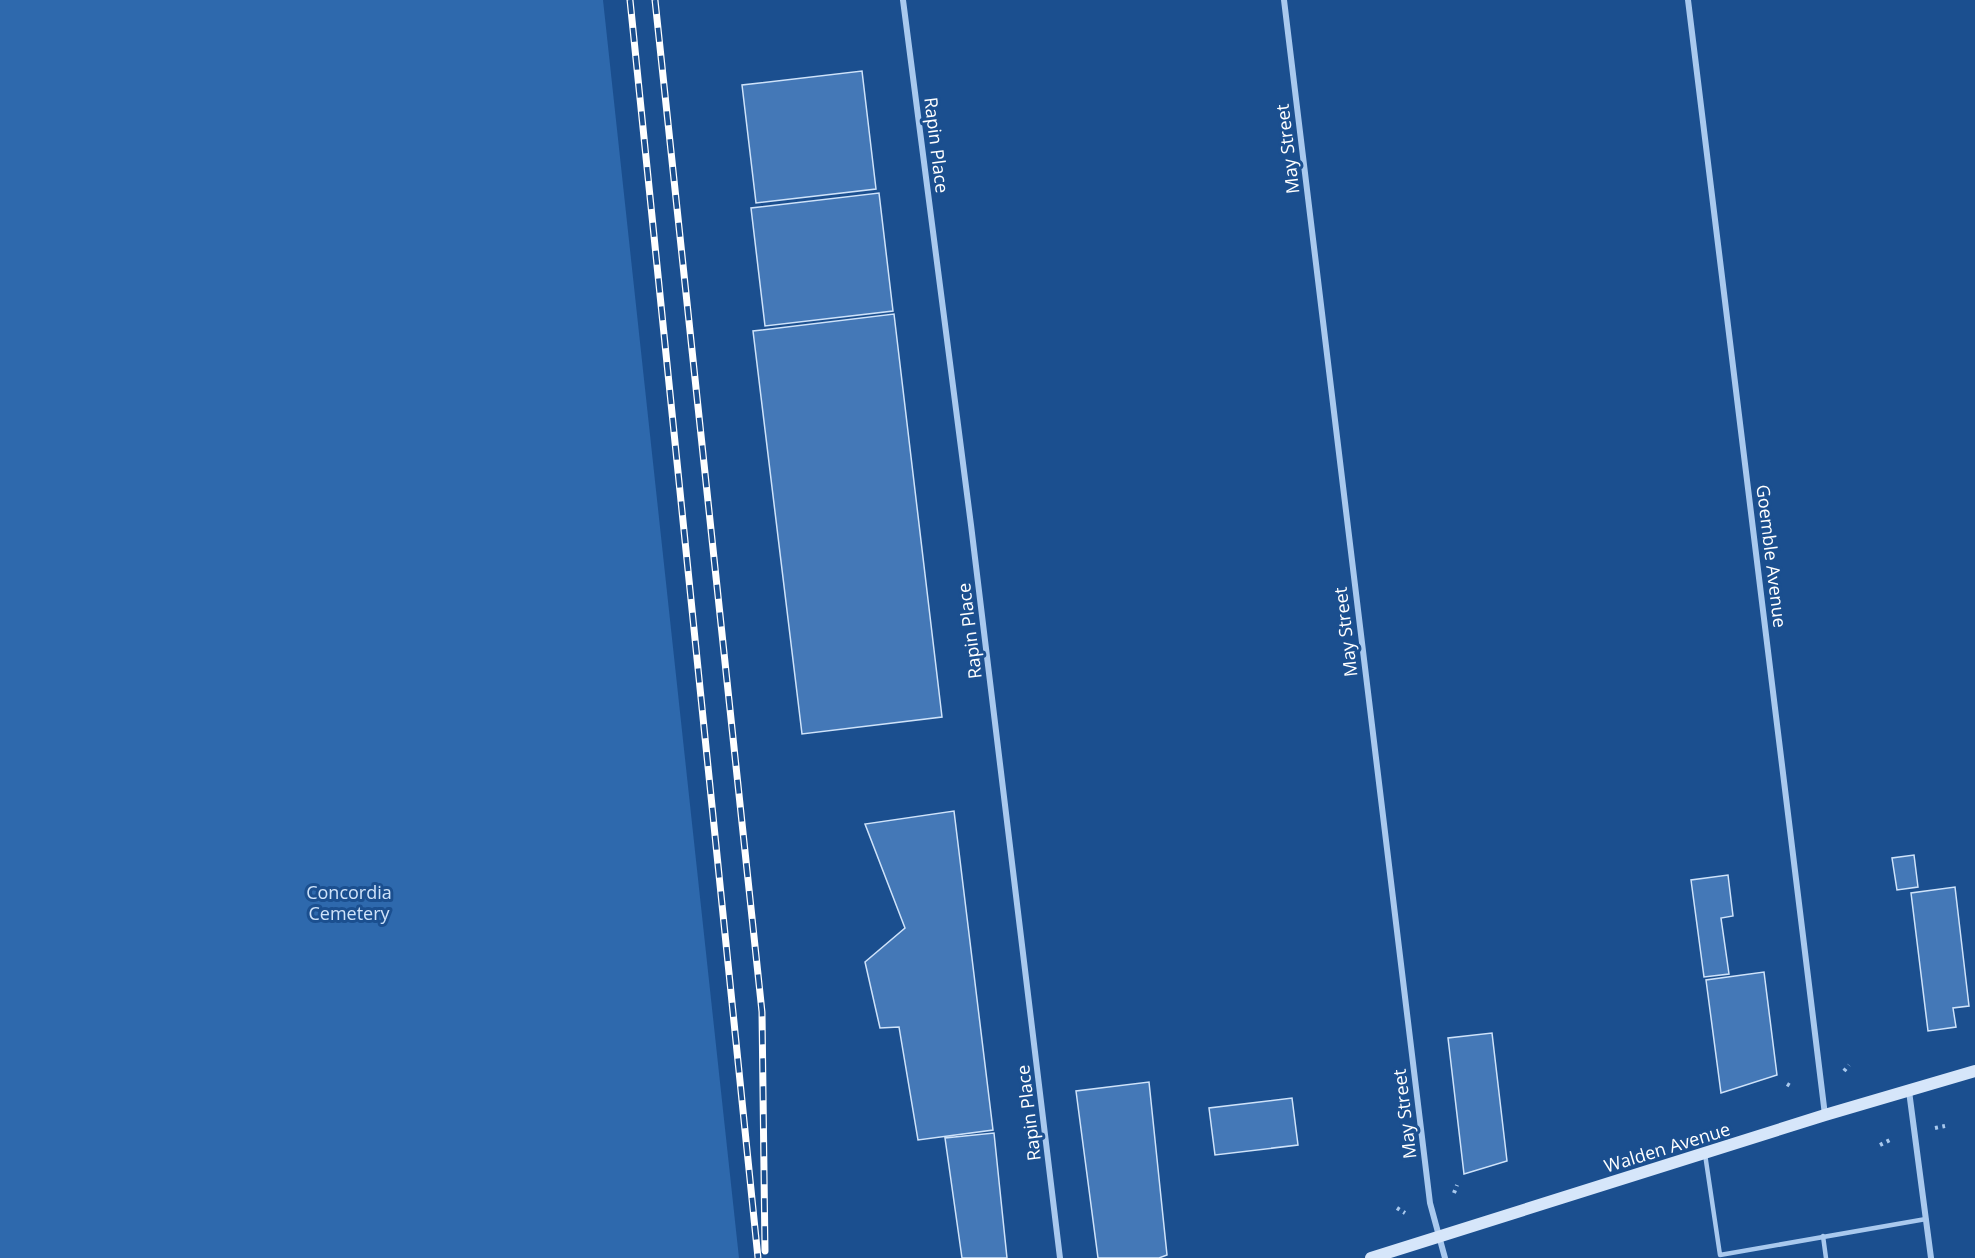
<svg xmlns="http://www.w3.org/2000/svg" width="1975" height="1258" viewBox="0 0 1975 1258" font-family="'Open Sans',sans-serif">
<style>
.green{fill:#2e69ad}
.building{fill:#4478b7;stroke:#cfe3fa;stroke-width:1.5}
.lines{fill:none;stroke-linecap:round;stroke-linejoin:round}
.path{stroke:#a9c9ee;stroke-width:4;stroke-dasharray:3 4.5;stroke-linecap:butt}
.service{stroke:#a9c9ee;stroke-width:4.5}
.minor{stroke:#a9c9ee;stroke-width:6}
.secondary{stroke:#d6e6fa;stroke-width:12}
.rail-casing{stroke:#fff;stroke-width:7}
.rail{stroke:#1b4f8f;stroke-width:4.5;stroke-dasharray:14;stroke-linecap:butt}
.labels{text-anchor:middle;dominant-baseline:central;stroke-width:6;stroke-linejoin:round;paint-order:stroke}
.street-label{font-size:18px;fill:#fff;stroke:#1b4f8f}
.park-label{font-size:18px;fill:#cfe3fa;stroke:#1b4f8f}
</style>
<rect width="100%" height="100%" fill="#1b4f8f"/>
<!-- green -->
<path class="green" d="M0 0H603L739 1258H0Z"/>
<!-- building -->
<path class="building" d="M862 71 876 189 756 203 742 85Z
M879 193 893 311 765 326 751 208Z
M894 314 942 717 802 734 753 331Z
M954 811 993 1130 918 1140 899 1027 880 1028 865 962 905 928 865 824Z
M1914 855 1918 887 1897 890 1892 858Z
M1728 875 1733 916 1721 918 1729 974 1704 977 1691 880Z
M1955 887 1969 1006 1953 1008 1956 1027 1928 1031 1911 893Z
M1764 972 1777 1075 1721 1093 1706 980Z
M1492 1033 1507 1161 1464 1174 1448 1038Z
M1149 1082 1167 1255 1159 1258H1098L1076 1091Z
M1292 1098 1298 1145 1215 1155 1209 1108Z
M994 1133 1007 1258H962L945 1138Z"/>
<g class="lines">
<!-- path -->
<path class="path" d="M1844 1071 1849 1065
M1787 1084 1792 1087
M1935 1128 1945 1126
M1880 1145 1890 1140
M1454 1193 1457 1185
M1397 1208 1405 1213"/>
<!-- service -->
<path class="service" d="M1705 1154 1720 1255 1926 1219
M1823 1236 1826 1258"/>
<!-- minor -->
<path class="minor" d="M903 0 971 525 1060 1258
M1284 0 1430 1203 1445 1258
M1688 0 1825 1115
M1909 1091 1931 1258"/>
<!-- secondary -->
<path class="secondary" d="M1371 1258 1825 1115 1975 1071"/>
<defs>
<path id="rail" d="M630 0 758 1258
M655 0 762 1012 765 1251"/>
</defs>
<!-- rail casing -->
<use href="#rail" class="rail-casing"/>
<!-- rail -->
<use href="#rail" class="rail"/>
</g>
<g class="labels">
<!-- street labels -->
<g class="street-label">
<text transform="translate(937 145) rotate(83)">Rapin Place</text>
<text transform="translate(1287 149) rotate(-97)">May Street</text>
<text transform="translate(1772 556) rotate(83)">Goemble Avenue</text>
<text transform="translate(969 631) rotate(-97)">Rapin Place</text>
<text transform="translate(1345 632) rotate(-97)">May Street</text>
<text transform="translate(1028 1113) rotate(-97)">Rapin Place</text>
<text transform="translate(1404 1114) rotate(-97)">May Street</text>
<text transform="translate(1667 1147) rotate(-17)">Walden Avenue</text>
</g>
<!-- park labels -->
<g class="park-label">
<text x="349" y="892">Concordia<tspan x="349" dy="21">Cemetery</tspan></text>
</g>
</g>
</svg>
